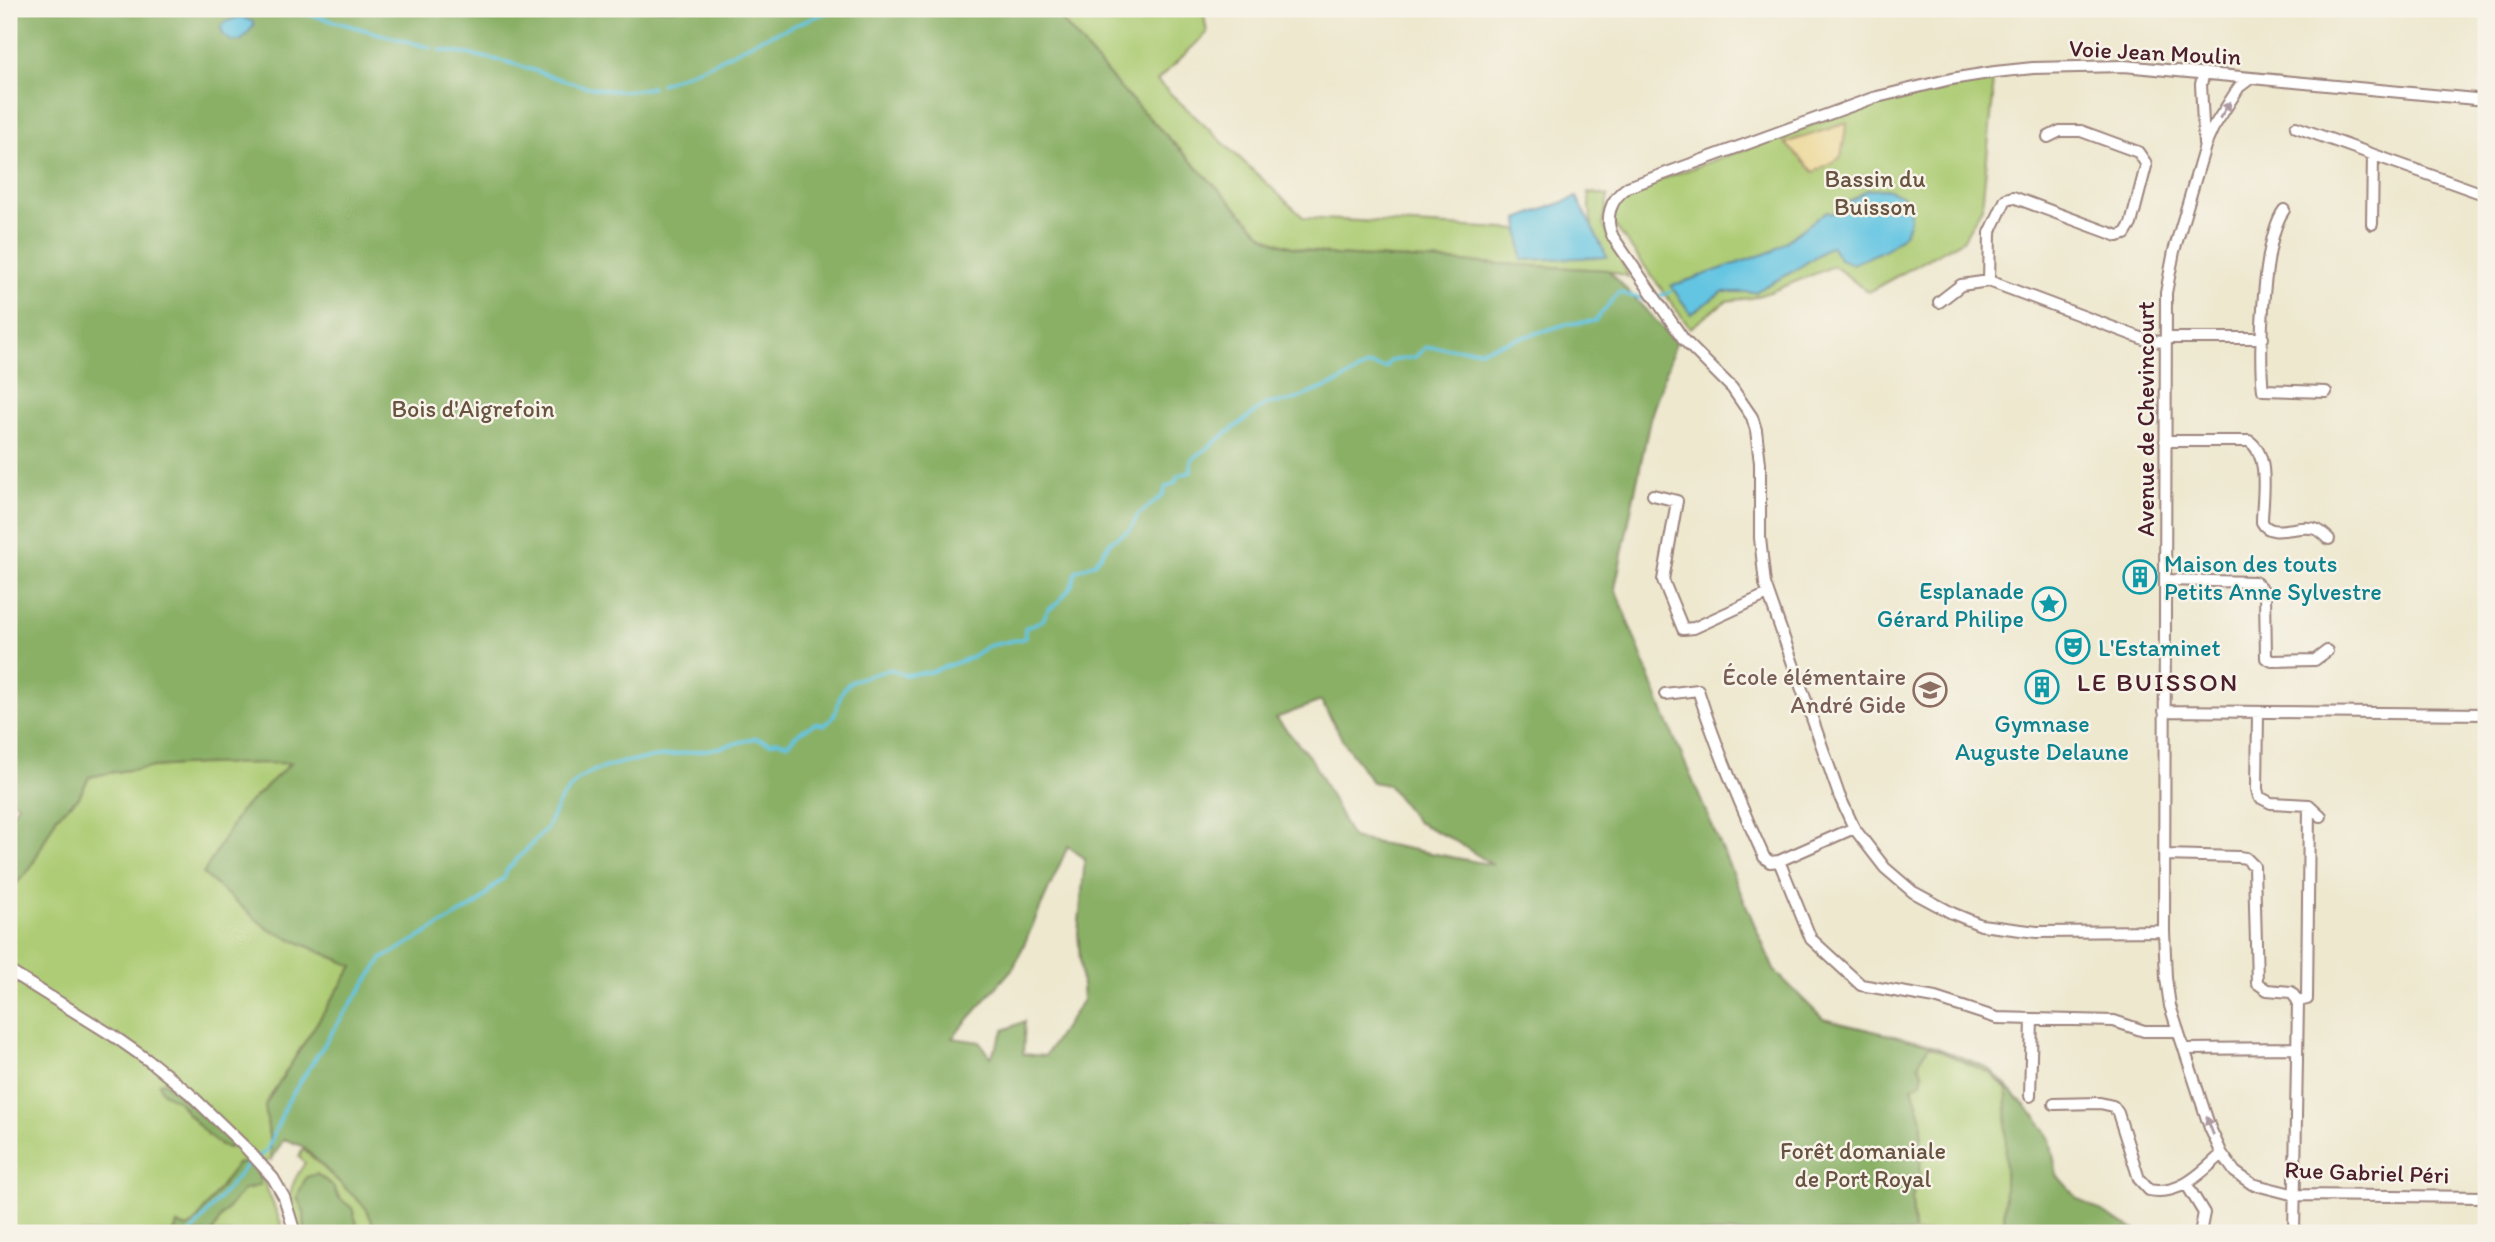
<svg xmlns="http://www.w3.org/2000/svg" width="2495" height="1242" viewBox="0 0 2495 1242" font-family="Itim,sans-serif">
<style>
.green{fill:#adcc74;stroke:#7c7650;stroke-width:2;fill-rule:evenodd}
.forest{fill:#8ab066;stroke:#6a6848;stroke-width:2;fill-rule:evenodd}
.sand{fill:#eeda9e;stroke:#9c7c64;stroke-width:2}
.water{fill:#64c5e2;stroke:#577286;stroke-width:2}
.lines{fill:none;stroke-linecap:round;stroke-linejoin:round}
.stream{stroke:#64c5e2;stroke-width:3.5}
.minor-casing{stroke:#9c847d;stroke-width:14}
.minor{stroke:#fff;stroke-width:10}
.oneway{fill:#ae9aa0}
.labels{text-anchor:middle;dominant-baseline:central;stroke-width:5;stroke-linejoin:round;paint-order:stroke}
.street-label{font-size:24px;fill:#4a1f2b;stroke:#f7f3e8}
.park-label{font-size:24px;fill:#685341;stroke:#f7f3e8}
.culture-label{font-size:24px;fill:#0d838f;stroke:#f7f3e8;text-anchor:start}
.education-label{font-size:24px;fill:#785e54;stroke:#f7f3e8;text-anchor:end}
.neighbourhood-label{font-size:26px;letter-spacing:2px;fill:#4a1f2b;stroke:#f7f3e8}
</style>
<rect width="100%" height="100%" fill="#f7f3e8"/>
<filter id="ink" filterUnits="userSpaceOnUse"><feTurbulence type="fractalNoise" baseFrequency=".0143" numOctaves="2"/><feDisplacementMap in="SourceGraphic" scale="14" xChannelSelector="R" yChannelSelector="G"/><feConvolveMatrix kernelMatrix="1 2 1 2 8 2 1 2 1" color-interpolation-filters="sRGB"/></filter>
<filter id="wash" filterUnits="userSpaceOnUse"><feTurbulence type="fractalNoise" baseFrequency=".00686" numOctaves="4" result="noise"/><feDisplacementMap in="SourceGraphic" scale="28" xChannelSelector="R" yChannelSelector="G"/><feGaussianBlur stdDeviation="1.57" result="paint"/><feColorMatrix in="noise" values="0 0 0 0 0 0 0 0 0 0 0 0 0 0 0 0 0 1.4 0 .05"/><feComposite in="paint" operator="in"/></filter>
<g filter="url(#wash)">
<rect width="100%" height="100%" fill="#eee8cf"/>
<!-- green -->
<path class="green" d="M1052 9H1203L1207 33 1157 81 1304 218 1593 234 1588 192 1608 196 1603 224 1629 277 1607 270 1335 255C1310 251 1286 248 1264 236L1120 88Z
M1992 80 1993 97 1982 207 1963 240 1868 292 1834 266 1770 292 1751 298 1726 301 1690 328 1613 223C1614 205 1623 196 1637 188L1859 108Z
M292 763 240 811 268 929 353 966 265 1105 272 1159 257 1165 285 1233H212L222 1215 243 1189H251L237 1164 194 1224 187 1228 177 1224 174 1233H9V891L30 869 57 816 79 797 89 777C156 762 224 763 292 763ZM179 1095 225 1134 220 1145 188 1114 178 1101Z
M1929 1046 1992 1074 2007 1090 2004 1233H1914L1912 1198 1920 1174 1922 1120 1912 1087 1923 1074 1918 1064Z
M303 1149 367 1208 377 1233H352L357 1224C350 1203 341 1204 333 1186L297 1197 304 1212 305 1233H299C289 1200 284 1193 305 1163L299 1157Z"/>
<!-- forest -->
<path class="forest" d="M9 9H1052L1120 88 1264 236C1286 248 1310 251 1335 255L1608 270 1676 342 1650 419 1615 588 1664 714 1774 970 1823 1019 1927 1044 1981 1065 1993 1072 2037 1118 2050 1139 2057 1175 2077 1198 2140 1233H2004L2007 1090 1992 1074 1929 1046 1918 1064 1923 1074 1921 1082 1912 1087 1922 1120 1920 1174 1912 1198 1914 1233H377L366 1208 302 1146 284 1139 272 1159 265 1105 353 966 268 929 203 874 240 811 291 763C223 764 156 762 89 777L79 797 57 816 30 869 9 891V819L18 804 9 799ZM1321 701 1344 742 1372 782 1388 785 1417 822 1452 839 1493 865 1352 838 1312 760 1276 718ZM1068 846 1085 859 1078 933 1083 1000 1045 1056 1023 1054 1025 1021 1004 1030 991 1057 980 1042 952 1038 1014 967Z
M164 1082 225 1134 233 1145 228 1148C215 1144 199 1126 189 1115 185 1111 183 1105 178 1101 170 1095 161 1096 159 1083Z
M251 1162 258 1172 260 1185 243 1190 222 1215 212 1233H174L177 1224 187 1228 194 1224 237 1164Z
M317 1174 333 1186 337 1196 352 1208 357 1224 352 1233H305L304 1212 297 1197 306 1177Z"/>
<!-- sand -->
<path class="sand" d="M1847 123 1841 157 1814 172 1785 143Z"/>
<!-- water -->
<path class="water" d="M239 17 252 21 254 25 242 40 233 42 223 35 221 26 225 22Z
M1886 189C1900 194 1909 196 1910 214 1911 242 1875 255 1852 264L1840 259 1831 246 1794 271 1755 292H1722L1691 314 1671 286 1773 251 1827 211 1831 214 1867 190Z
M1577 197 1607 257 1522 260 1518 219Z"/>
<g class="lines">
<!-- stream -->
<path class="stream" d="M289 9 431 48
M242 17 243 12 249 9
M440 50C465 54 490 57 514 64 560 78 604 100 652 87
M661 84 713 63 758 40 835 9
M191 1233 245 1167 267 1150 288 1101 336 1026 382 959 477 904 496 884 504 878 507 870 546 829 561 799 579 779 593 771 624 762 718 748 756 738 770 743 777 741 788 744 796 735 815 723 825 725C843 711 834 699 846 686 855 676 877 675 890 669L904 675 930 672 970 658 988 646 1025 638V628L1043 620 1048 610 1058 603 1072 585 1076 571 1095 563 1111 541 1130 530 1138 515 1163 495 1166 487 1175 483 1179 475 1191 472V460L1266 404 1291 401 1339 382 1369 365 1386 368 1390 361 1415 357 1426 347 1480 350 1567 324 1595 321 1619 292C1642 300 1647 302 1670 292"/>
</g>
</g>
<g filter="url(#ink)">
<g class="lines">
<defs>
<path id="minor" d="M2204 73 2201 84 2204 144
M2251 78 2239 87 2213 128 2205 146 2174 251 2166 293 2164 931 2166 978 2170 1006 2210 1128 2222 1154 2235 1172 2252 1184 2295 1195 2486 1197
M2296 127 2486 195
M2284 210C2263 238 2258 355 2263 390L2326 392
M2372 224 2373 155
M1989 281 1990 233 2006 199 2013 197 2118 236 2125 234 2131 224 2146 166 2145 162 2138 152 2081 131H2060L2048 137
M1939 302 1961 285 1989 281 2149 341 2166 342
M2166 338H2263
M2165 441H2249C2271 455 2262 499 2262 522 2271 540 2299 523 2315 529 2320 530 2325 535 2329 539
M1653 495 1677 501 1663 580 1683 629 1694 628 1768 594
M2165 580 2255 582 2265 592 2266 658 2272 661 2315 660 2327 651
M1665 694 1698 690C1716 747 1739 802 1764 857L1770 862 1779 861 1854 828
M2164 711 2486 714
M2258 713 2257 789 2259 797 2271 803 2309 805 2321 816
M2164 855 2239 857 2246 858 2254 866 2257 983 2267 990 2291 992 2298 1001 2294 1233
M1779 861 1811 939 1861 985 1935 998 1997 1018 2114 1021 2144 1031H2178
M2164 931 2037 932 1981 925 1952 913 1913 892 1885 868 1854 828 1839 795 1765 584 1760 538V463L1756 430 1752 417 1732 388 1684 340 1613 237C1604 218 1610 199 1628 187L1873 98 1951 79 1995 72 2033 68 2124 66 2486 100
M9 971 115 1037 152 1063 189 1093 247 1149 273 1178 284 1197 295 1233
M2298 1001 2307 999 2309 805
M2185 1049 2297 1048
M2030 1096 2032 1019
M2054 1104 2100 1103 2113 1106 2118 1113 2139 1179 2149 1190C2180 1196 2201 1173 2222 1154
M2187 1185 2204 1213 2200 1233"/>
</defs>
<!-- minor casing -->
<use href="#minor" class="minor-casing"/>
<!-- minor -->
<use href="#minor" class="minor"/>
</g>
<!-- one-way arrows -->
<defs><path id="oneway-solid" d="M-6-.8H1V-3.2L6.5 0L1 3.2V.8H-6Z" transform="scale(1.75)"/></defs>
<g class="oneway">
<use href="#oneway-solid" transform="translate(2225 110) rotate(-57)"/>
<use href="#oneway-solid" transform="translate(2210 1126) rotate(-111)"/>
</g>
</g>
<!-- icons -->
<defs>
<symbol id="building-ring" viewBox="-11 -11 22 22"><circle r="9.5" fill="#f7f3e8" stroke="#0f9aa8" stroke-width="1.5"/><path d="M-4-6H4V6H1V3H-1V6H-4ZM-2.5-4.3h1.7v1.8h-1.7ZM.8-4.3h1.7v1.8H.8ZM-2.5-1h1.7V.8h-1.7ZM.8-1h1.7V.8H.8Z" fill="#0f9aa8"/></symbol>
<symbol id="sight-ring" viewBox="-11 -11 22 22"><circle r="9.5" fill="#f7f3e8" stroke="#0f9aa8" stroke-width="1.5"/><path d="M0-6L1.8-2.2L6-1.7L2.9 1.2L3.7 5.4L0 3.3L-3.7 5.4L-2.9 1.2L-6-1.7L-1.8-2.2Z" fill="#0f9aa8"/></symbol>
<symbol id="theatre-ring" viewBox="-11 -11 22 22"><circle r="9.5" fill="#f7f3e8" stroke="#0f9aa8" stroke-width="1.5"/><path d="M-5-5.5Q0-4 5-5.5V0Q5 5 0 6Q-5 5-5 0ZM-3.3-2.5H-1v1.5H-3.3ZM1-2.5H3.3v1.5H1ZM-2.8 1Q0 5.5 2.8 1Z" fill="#0f9aa8"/></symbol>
<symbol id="school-ring" viewBox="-11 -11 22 22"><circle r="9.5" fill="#f7f3e8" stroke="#8d6e63" stroke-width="1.5"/><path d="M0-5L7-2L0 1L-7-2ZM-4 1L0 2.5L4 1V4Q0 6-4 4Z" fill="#8d6e63"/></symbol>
</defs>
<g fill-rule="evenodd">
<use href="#building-ring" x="2121" y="558" width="38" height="38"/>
<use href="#sight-ring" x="2030" y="585" width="38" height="38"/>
<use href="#theatre-ring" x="2054" y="628" width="38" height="38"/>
<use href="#building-ring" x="2023" y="668" width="38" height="38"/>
<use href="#school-ring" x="1911" y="671" width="38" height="38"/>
</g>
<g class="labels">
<!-- street labels -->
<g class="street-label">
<text transform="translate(2155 52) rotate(3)">Voie Jean Moulin</text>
<text transform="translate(2145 419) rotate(-90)">Avenue de Chevincourt</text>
<text transform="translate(2367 1172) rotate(2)">Rue Gabriel Péri</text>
</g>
<!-- park labels -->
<g class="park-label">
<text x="1875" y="178">Bassin du<tspan x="1875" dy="28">Buisson</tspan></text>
<text x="473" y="408">Bois d'Aigrefoin</text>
<text x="1863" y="1150">Forêt domaniale<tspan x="1863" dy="28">de Port Royal</tspan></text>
</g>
<!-- culture labels -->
<g class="culture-label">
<text x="2164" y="563">Maison des touts<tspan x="2164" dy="28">Petits Anne Sylvestre</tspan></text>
<text x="2024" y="590" text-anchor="end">Esplanade<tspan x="2024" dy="28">Gérard Philipe</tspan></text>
<text x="2098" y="647">L'Estaminet</text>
<text x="2042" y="723" text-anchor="middle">Gymnase<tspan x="2042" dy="28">Auguste Delaune</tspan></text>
</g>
<!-- education labels -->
<g class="education-label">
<text x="1906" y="676">École élémentaire<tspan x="1906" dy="28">André Gide</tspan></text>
</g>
<!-- neighbourhood labels -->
<g class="neighbourhood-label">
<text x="2158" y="682">LE BUISSON</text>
</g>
</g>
<!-- margin -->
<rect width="2495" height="1242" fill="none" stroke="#f7f3e8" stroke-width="35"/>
</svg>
